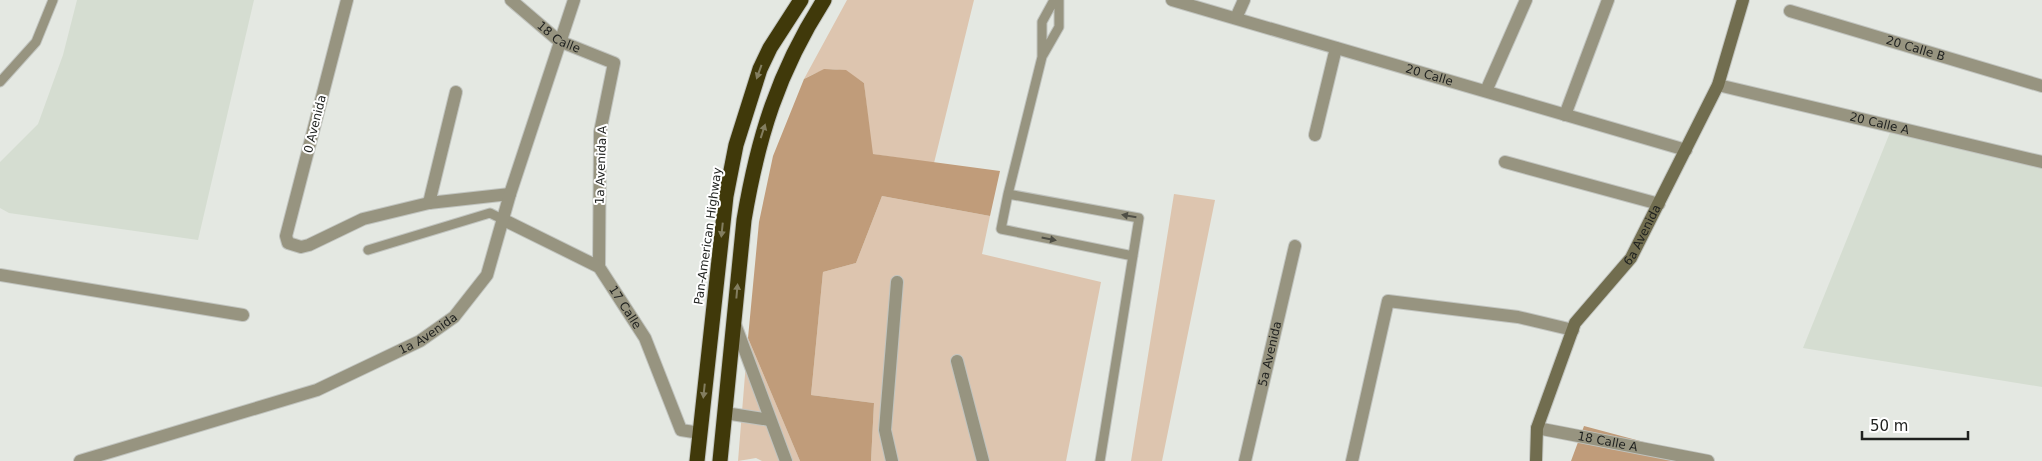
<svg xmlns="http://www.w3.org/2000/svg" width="2042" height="461" viewBox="0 0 2042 461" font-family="'DejaVu Sans',sans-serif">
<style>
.built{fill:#d5ddd1}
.green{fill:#ddc5af}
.forest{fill:#c09c7a}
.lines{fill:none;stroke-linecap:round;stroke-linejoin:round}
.lane-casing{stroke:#c1c4bf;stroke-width:11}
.street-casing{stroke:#c1c4bf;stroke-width:14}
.secondary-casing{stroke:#c1c4bf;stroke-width:14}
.highway-casing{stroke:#c1c4bf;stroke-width:17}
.lane{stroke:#979480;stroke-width:9}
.street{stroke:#979480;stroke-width:12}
.secondary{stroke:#716d4f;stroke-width:12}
.highway{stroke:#40390a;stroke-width:15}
.oneway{fill:#837e60}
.oneway2{fill:#4f4f46}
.labels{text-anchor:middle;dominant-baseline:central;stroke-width:4;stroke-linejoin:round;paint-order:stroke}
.street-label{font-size:12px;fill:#1f211f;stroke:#fff}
</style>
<rect width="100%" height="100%" fill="#e4e8e2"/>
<!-- built -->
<path class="built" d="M77 0H254L198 240 9 213 0 208V162L38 124 63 55Z
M1891 130 2042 163V387L1803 348Z"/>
<!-- green -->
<path class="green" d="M847 0H974L934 163 872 154 864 83C840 66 830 65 804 79Z
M1174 194 1215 200 1162 461H1131Z
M882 196 990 216 982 254 1101 282 1066 461H871L874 403 811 395 823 272 856 263Z
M748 338 795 449 800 461H762L756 458 738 461Z"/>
<!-- forest -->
<path class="forest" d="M824 69 846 70 864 83 873 154 1000 171 990 216 882 196 856 263 823 272 811 395 874 403 871 461H800L748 338 759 222 773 156 804 79Z
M1584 426 1715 461H1571Z"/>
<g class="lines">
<defs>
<path id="lane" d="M1054 0 1042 22V57L1008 194 1001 229 1133 256
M1043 55 1059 27V0
M0 82 36 42 53 0
M1008 194 1139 218 1100 461
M368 250 490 213 504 220"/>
<g id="street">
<path d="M347 0 286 236 288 243 301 247 309 245 363 219 429 203 510 194"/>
<path id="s1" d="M511 0 559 41 614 63 600 132 599 267"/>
<path id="s2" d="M1172 0 1686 150"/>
<path id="s3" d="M1790 11 2042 86"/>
<path d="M1236 18 1244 0"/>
<path id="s4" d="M1718 85 2042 162"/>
<path d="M1486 91 1526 0"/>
<path d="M1565 115 1608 0"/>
<path d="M1315 135 1336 48"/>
<path d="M1505 162 1659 204"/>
<path d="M429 203 456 92"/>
<path id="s5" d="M504 220 599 267 645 338 681 430 700 433"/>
<path d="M0 275 243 315"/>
<path d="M735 324 786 461"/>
<path d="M957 361 983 461"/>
<path d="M725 413 770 420"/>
<path id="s6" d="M1537 428 1708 461"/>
<path id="s7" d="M80 461 317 390 420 341 454 317 487 275 510 194 574 0"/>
<path d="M892 461 885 430 897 282"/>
<path id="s8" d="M1245 461 1295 246"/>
<path d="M1352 461 1388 301 1518 317 1573 330"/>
</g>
<g id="secondary">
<path id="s9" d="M1536 461 1537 428 1575 323 1631 258 1718 85 1743 0"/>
</g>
<path id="highway" d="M697 461 726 196 736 145 760 69 770 48 801 0
M720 461 744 220C758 137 778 72 824 0"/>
</defs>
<!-- lane casing -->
<use href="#lane" class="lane-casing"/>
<!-- street casing -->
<use href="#street" class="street-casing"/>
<!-- secondary casing -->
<use href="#secondary" class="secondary-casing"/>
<!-- highway casing -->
<use href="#highway" class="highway-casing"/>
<!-- lane -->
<use href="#lane" class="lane"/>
<!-- street -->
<use href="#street" class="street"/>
<!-- secondary -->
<use href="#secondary" class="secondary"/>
<!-- highway -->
<use href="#highway" class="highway"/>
</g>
<!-- one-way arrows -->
<defs><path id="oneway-solid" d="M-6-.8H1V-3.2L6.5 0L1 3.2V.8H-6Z" transform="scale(1.25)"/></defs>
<g class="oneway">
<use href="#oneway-solid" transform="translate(759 72) rotate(110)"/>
<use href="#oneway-solid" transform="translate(763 131) rotate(-72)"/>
<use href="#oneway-solid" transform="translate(722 230) rotate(96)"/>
<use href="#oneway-solid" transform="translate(737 291) rotate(-85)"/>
<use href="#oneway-solid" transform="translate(704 391) rotate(96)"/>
</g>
<g class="oneway2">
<use href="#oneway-solid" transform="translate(1129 216) rotate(-170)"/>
<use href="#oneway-solid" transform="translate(1049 239) rotate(11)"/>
</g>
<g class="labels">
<!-- street labels -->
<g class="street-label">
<text stroke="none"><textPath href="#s1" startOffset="61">18 Calle</textPath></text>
<text stroke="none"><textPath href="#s3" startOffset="131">20 Calle B</textPath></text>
<text stroke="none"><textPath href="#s2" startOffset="268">20 Calle</textPath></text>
<text stroke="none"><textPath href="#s4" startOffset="166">20 Calle A</textPath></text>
<text transform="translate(315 124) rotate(-76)">0 Avenida</text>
<text transform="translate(601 165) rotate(-88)">1a Avenida A</text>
<text stroke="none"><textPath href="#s9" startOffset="256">6a Avenida</textPath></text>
<text transform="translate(708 236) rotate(-82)">Pan-American Highway</text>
<text stroke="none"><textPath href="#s5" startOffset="154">17 Calle</textPath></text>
<text stroke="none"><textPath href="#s7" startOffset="372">1a Avenida</textPath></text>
<text stroke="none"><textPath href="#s8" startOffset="110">5a Avenida</textPath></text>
<text stroke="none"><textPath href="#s6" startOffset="72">18 Calle A</textPath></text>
</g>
</g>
<!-- scale -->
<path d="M1862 431v8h106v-8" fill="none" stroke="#1f211f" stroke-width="2.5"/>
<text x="1870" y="431" font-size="15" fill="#1f211f" stroke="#ffffff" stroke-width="4" paint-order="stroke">50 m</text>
</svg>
